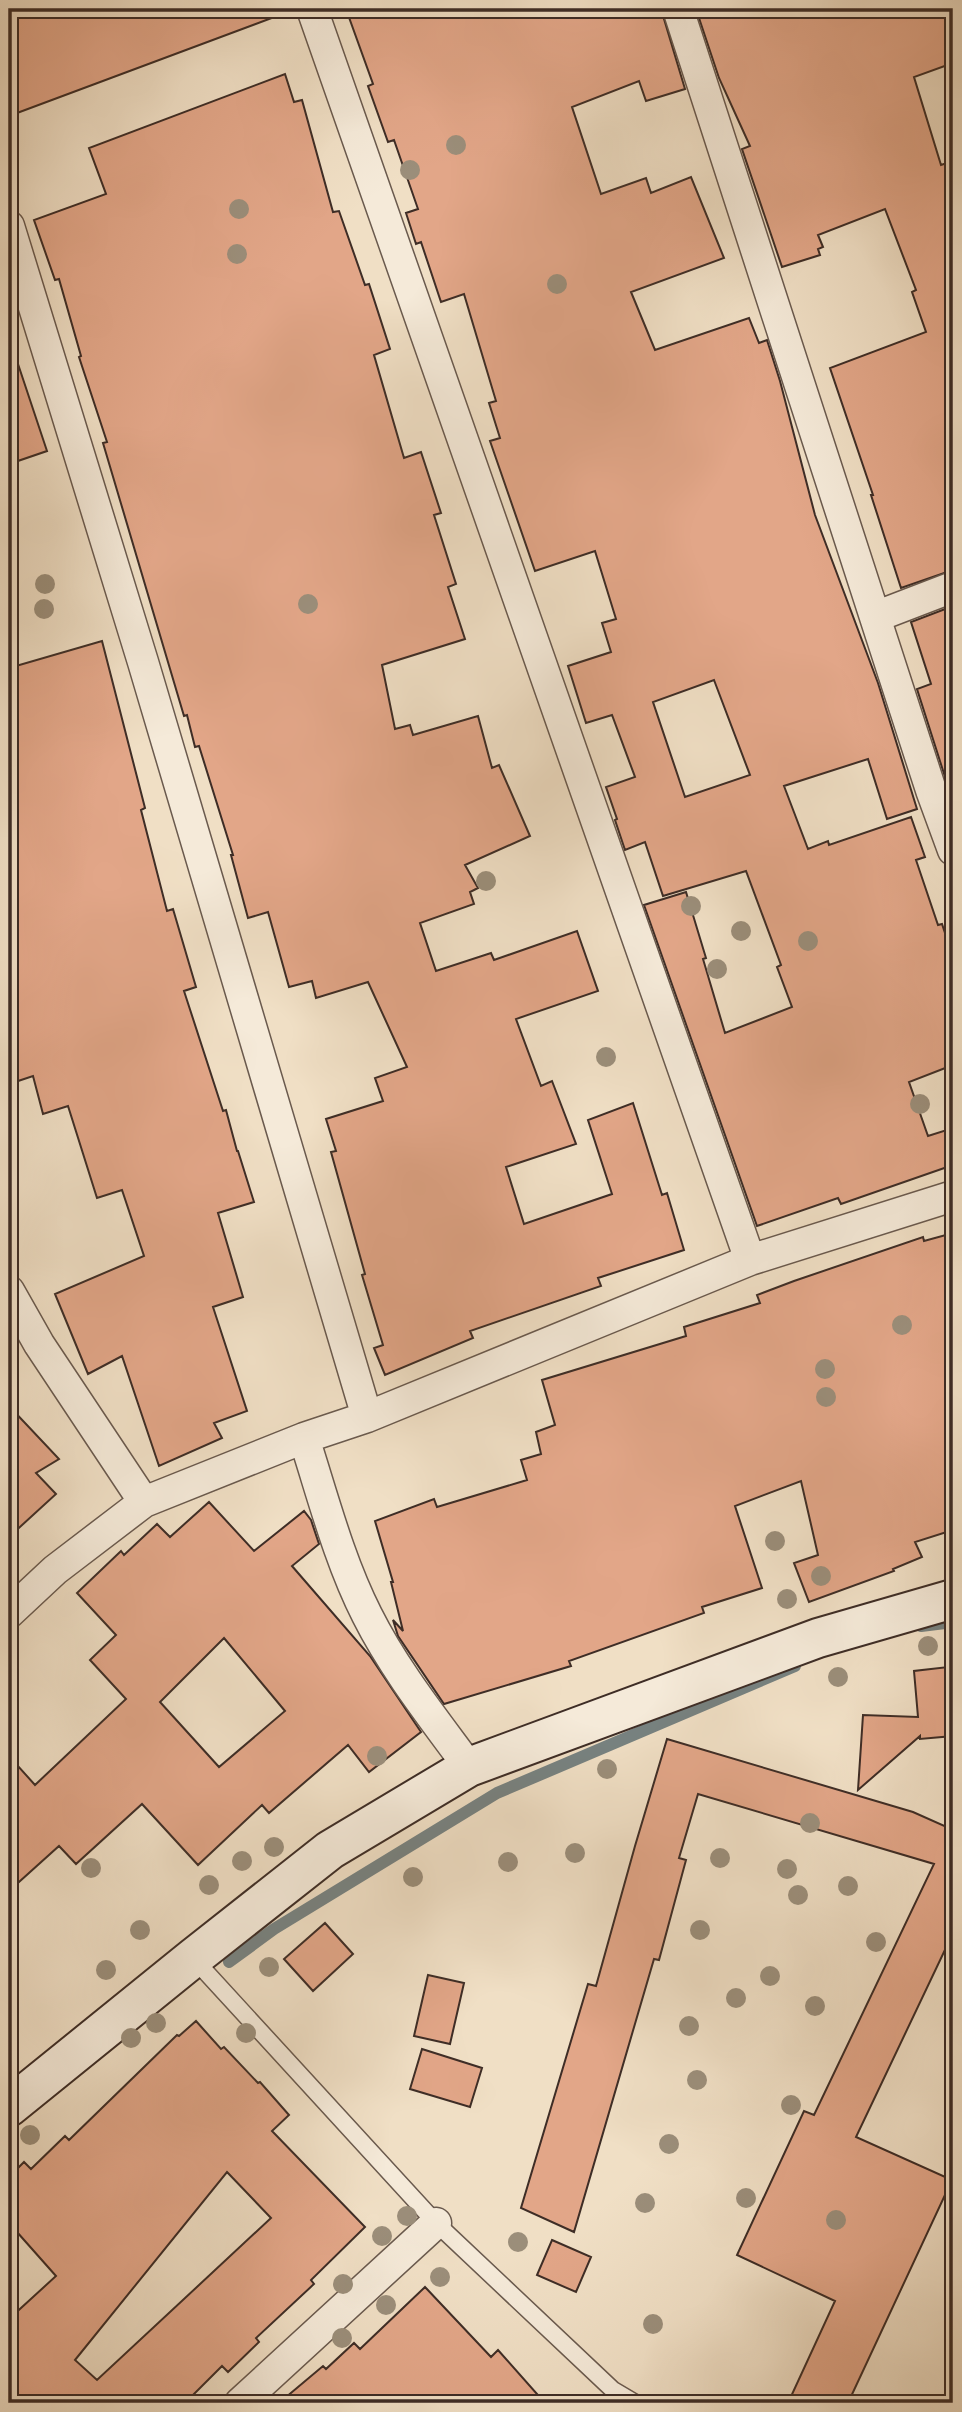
<svg xmlns="http://www.w3.org/2000/svg" width="962" height="2412" viewBox="0 0 962 2412" font-family="Cardo,serif">
<style>
.lines{fill:none;stroke-linecap:round;stroke-linejoin:round}
.stream{stroke:#778281;stroke-width:12}
.building{fill:#e2a688;stroke:#3e2d26;stroke-width:2;fill-rule:evenodd}
.lane-casing{stroke:#6a5a4e;stroke-width:19}
.street-casing{stroke:#6a5a4e;stroke-width:33}
.secondary-casing{stroke:#3e2d26;stroke-width:42}
.lane{stroke:#f5ead9;stroke-width:16}
.street{stroke:#f5ead9;stroke-width:30}
.secondary{stroke:#f5ead9;stroke-width:38}
.tree{fill:#9b8e7a}
</style>
<rect width="100%" height="100%" fill="#f0dfc5"/>
<filter id="stains"><feTurbulence type="fractalNoise" baseFrequency=".00286" numOctaves="4"/><feColorMatrix values="0 0 0 0 .2 0 0 0 0 .09 0 0 0 0 .02 0 0 0 .5 -.17"/></filter>
<radialGradient id="worn" r=".72"><stop offset=".6" stop-color="#630" stop-opacity="0"/><stop offset="1" stop-color="#630" stop-opacity=".3"/></radialGradient>
<g class="lines">
<!-- stream -->
<path class="stream" d="M921 1626 953 1622
M229 1962 274 1929 497 1793 795 1666"/>
</g>
<!-- building -->
<path class="building" d="M9 9H287L288 12 9 116Z
M346 9H661L685 89 646 101 639 81 572 107 601 194 646 178 651 193 691 177 724 258 631 292 655 350 749 318 759 343 767 340 780 381 815 515 878 683 917 809 887 819 868 759 784 786 808 849 828 841 829 845 911 817 925 857 916 860 938 925 942 924 953 957V1065L909 1082 928 1136 953 1128V1165L841 1204 838 1198 757 1226 644 905 686 892 706 958 703 959 725 1033 792 1007 777 967 781 965 746 871 663 896 645 842 625 850 615 820 617 819 606 787 635 777 612 715 586 723 568 666 611 652 602 623 616 619 595 551 535 571 490 441 500 438 489 403 496 401 464 294 441 302 421 242 416 244 406 213 418 209 394 140 388 142 368 86 373 84ZM714 680 750 775 685 797 653 702Z
M696 9H953V63L914 77 941 165 953 161V570L901 588 871 495H873L830 368 926 332 912 292 916 290 885 209 818 235 823 247 818 249 820 255 782 267 742 149 750 146 719 78Z
M285 74 294 102 302 100 333 212 339 211 365 285 369 284 390 349 374 355 404 458 421 452 441 513 434 515 456 584 448 587 465 639 382 665 395 729 410 725 413 735 478 716 492 768 499 765 530 836 465 865 478 888 470 892 474 904 420 923 436 971 491 953 494 960 577 931 598 991 516 1019 541 1086 552 1081 576 1144 506 1167 524 1224 612 1194 588 1120 633 1103 662 1195 667 1193 684 1250 598 1278 601 1286 470 1331 473 1338 385 1375 374 1348 383 1345 362 1275 365 1274 331 1152 336 1151 326 1119 383 1101 375 1078 407 1067 368 982 316 998 312 981 289 987 268 912 248 918 231 855H233L199 746 195 747 187 715 184 716 103 443 107 442 79 357 81 356 59 279 55 280 34 220 106 194 89 148Z
M15 355 47 451 9 464V356Z
M953 606V777L946 780 917 689 931 684 911 622Z
M102 641 145 808 141 810 167 911 173 909 196 987 184 991 223 1111 226 1110 237 1151H238L254 1202 218 1213 243 1297 213 1307 247 1411 214 1423 222 1438 159 1466 122 1356 88 1374 55 1294 144 1256 122 1190 97 1198 68 1106 43 1114 33 1076 9 1084V668Z
M953 1233V1530L915 1542 922 1557 893 1569 894 1571 809 1602 794 1563 818 1555 801 1481 735 1506 762 1588 702 1607 704 1613 569 1661 571 1666 444 1704 398 1636 393 1620 403 1631 391 1582H393L375 1521 434 1499 437 1507 527 1480 521 1460 541 1454 536 1432 555 1425 542 1380 686 1336 684 1327 760 1303 757 1295 794 1281 923 1237 924 1241Z
M9 1406 59 1459 36 1473 56 1494 9 1537Z
M209 1502 254 1551 304 1511 311 1520 319 1544 292 1566 370 1656 421 1732 369 1772 348 1745 269 1813 262 1805 198 1865 142 1804 76 1864 59 1846 9 1891V1756L35 1785 126 1699 90 1660 116 1635 77 1593 121 1551 124 1555 157 1524 170 1537ZM224 1638 285 1711 219 1767 160 1702Z
M948 1667 953 1736 920 1739V1736L858 1790 863 1715 918 1717 914 1671Z
M667 1739 913 1812 951 1829 953 1824V1933L856 2137 952 2180 848 2403H788L835 2301 737 2255 804 2111 814 2115 934 1864 698 1794 679 1858 686 1860 659 1960 654 1959 574 2232 521 2208 588 1984 596 1986 635 1846Z
M325 1923 353 1954 313 1991 284 1959Z
M428 1975 464 1983 450 2044 414 2036Z
M196 2021 221 2049 224 2047 258 2083 260 2082 289 2115 272 2131 365 2227 311 2280 314 2284 256 2338 259 2342 228 2372 222 2366 185 2403H9V2319L56 2276 9 2223V2177L24 2162 31 2169 65 2136 69 2140 177 2035 179 2036ZM227 2172 271 2218 97 2380 75 2360Z
M422 2049 482 2068 470 2107 410 2089Z
M552 2240 591 2257 576 2292 537 2275Z
M425 2287 491 2357 498 2350 545 2403H279L323 2366 326 2369 354 2343 360 2349Z"/>
<g class="lines">
<defs>
<path id="lane" d="M193 1958 436 2223 613 2390 635 2403"/>
<path id="street" d="M312 9 750 1260
M678 9 931 790 953 850
M9 226 143 662 367 1417
M875 617 953 587
M9 1291 39 1344 144 1502
M304 1438C323 1497 339 1560 367 1615 394 1669 433 1718 469 1767
M9 1613 55 1570 144 1502 304 1438 367 1417 750 1260 953 1196
M240 2403 436 2223"/>
<path id="secondary" d="M9 2107 193 1958 330 1850 469 1767 818 1638 953 1599"/>
</defs>
<!-- lane casing -->
<use href="#lane" class="lane-casing"/>
<!-- street casing -->
<use href="#street" class="street-casing"/>
<!-- secondary casing -->
<use href="#secondary" class="secondary-casing"/>
<!-- lane -->
<use href="#lane" class="lane"/>
<!-- street -->
<use href="#street" class="street"/>
<!-- secondary -->
<use href="#secondary" class="secondary"/>
</g>
<!-- trees -->
<g class="tree">
<circle cx="456" cy="145" r="10"/>
<circle cx="410" cy="170" r="10"/>
<circle cx="239" cy="209" r="10"/>
<circle cx="237" cy="254" r="10"/>
<circle cx="557" cy="284" r="10"/>
<circle cx="45" cy="584" r="10"/>
<circle cx="308" cy="604" r="10"/>
<circle cx="44" cy="609" r="10"/>
<circle cx="486" cy="881" r="10"/>
<circle cx="691" cy="906" r="10"/>
<circle cx="741" cy="931" r="10"/>
<circle cx="808" cy="941" r="10"/>
<circle cx="717" cy="969" r="10"/>
<circle cx="606" cy="1057" r="10"/>
<circle cx="920" cy="1104" r="10"/>
<circle cx="902" cy="1325" r="10"/>
<circle cx="825" cy="1369" r="10"/>
<circle cx="826" cy="1397" r="10"/>
<circle cx="775" cy="1541" r="10"/>
<circle cx="821" cy="1576" r="10"/>
<circle cx="787" cy="1599" r="10"/>
<circle cx="928" cy="1646" r="10"/>
<circle cx="838" cy="1677" r="10"/>
<circle cx="377" cy="1756" r="10"/>
<circle cx="607" cy="1769" r="10"/>
<circle cx="810" cy="1823" r="10"/>
<circle cx="274" cy="1847" r="10"/>
<circle cx="575" cy="1853" r="10"/>
<circle cx="720" cy="1858" r="10"/>
<circle cx="242" cy="1861" r="10"/>
<circle cx="508" cy="1862" r="10"/>
<circle cx="91" cy="1868" r="10"/>
<circle cx="787" cy="1869" r="10"/>
<circle cx="413" cy="1877" r="10"/>
<circle cx="209" cy="1885" r="10"/>
<circle cx="848" cy="1886" r="10"/>
<circle cx="798" cy="1895" r="10"/>
<circle cx="140" cy="1930" r="10"/>
<circle cx="700" cy="1930" r="10"/>
<circle cx="876" cy="1942" r="10"/>
<circle cx="269" cy="1967" r="10"/>
<circle cx="106" cy="1970" r="10"/>
<circle cx="770" cy="1976" r="10"/>
<circle cx="736" cy="1998" r="10"/>
<circle cx="815" cy="2006" r="10"/>
<circle cx="156" cy="2023" r="10"/>
<circle cx="689" cy="2026" r="10"/>
<circle cx="246" cy="2033" r="10"/>
<circle cx="131" cy="2038" r="10"/>
<circle cx="697" cy="2080" r="10"/>
<circle cx="791" cy="2105" r="10"/>
<circle cx="30" cy="2135" r="10"/>
<circle cx="669" cy="2144" r="10"/>
<circle cx="746" cy="2198" r="10"/>
<circle cx="645" cy="2203" r="10"/>
<circle cx="407" cy="2216" r="10"/>
<circle cx="836" cy="2220" r="10"/>
<circle cx="382" cy="2236" r="10"/>
<circle cx="518" cy="2242" r="10"/>
<circle cx="440" cy="2277" r="10"/>
<circle cx="343" cy="2284" r="10"/>
<circle cx="386" cy="2305" r="10"/>
<circle cx="653" cy="2324" r="10"/>
<circle cx="342" cy="2338" r="10"/>
</g>
<!-- margin -->
<rect width="962" height="2412" fill="none" stroke="#f0dfc5" stroke-width="35"/>
<rect x="10" y="10" width="941" height="2391" fill="none" stroke="#3e2d26" stroke-width="3.5"/>
<rect x="18" y="18" width="927" height="2377" fill="none" stroke="#3e2d26" stroke-width="2"/>
<rect width="100%" height="100%" filter="url(#stains)"/>
<rect width="100%" height="100%" fill="url(#worn)"/>
</svg>
